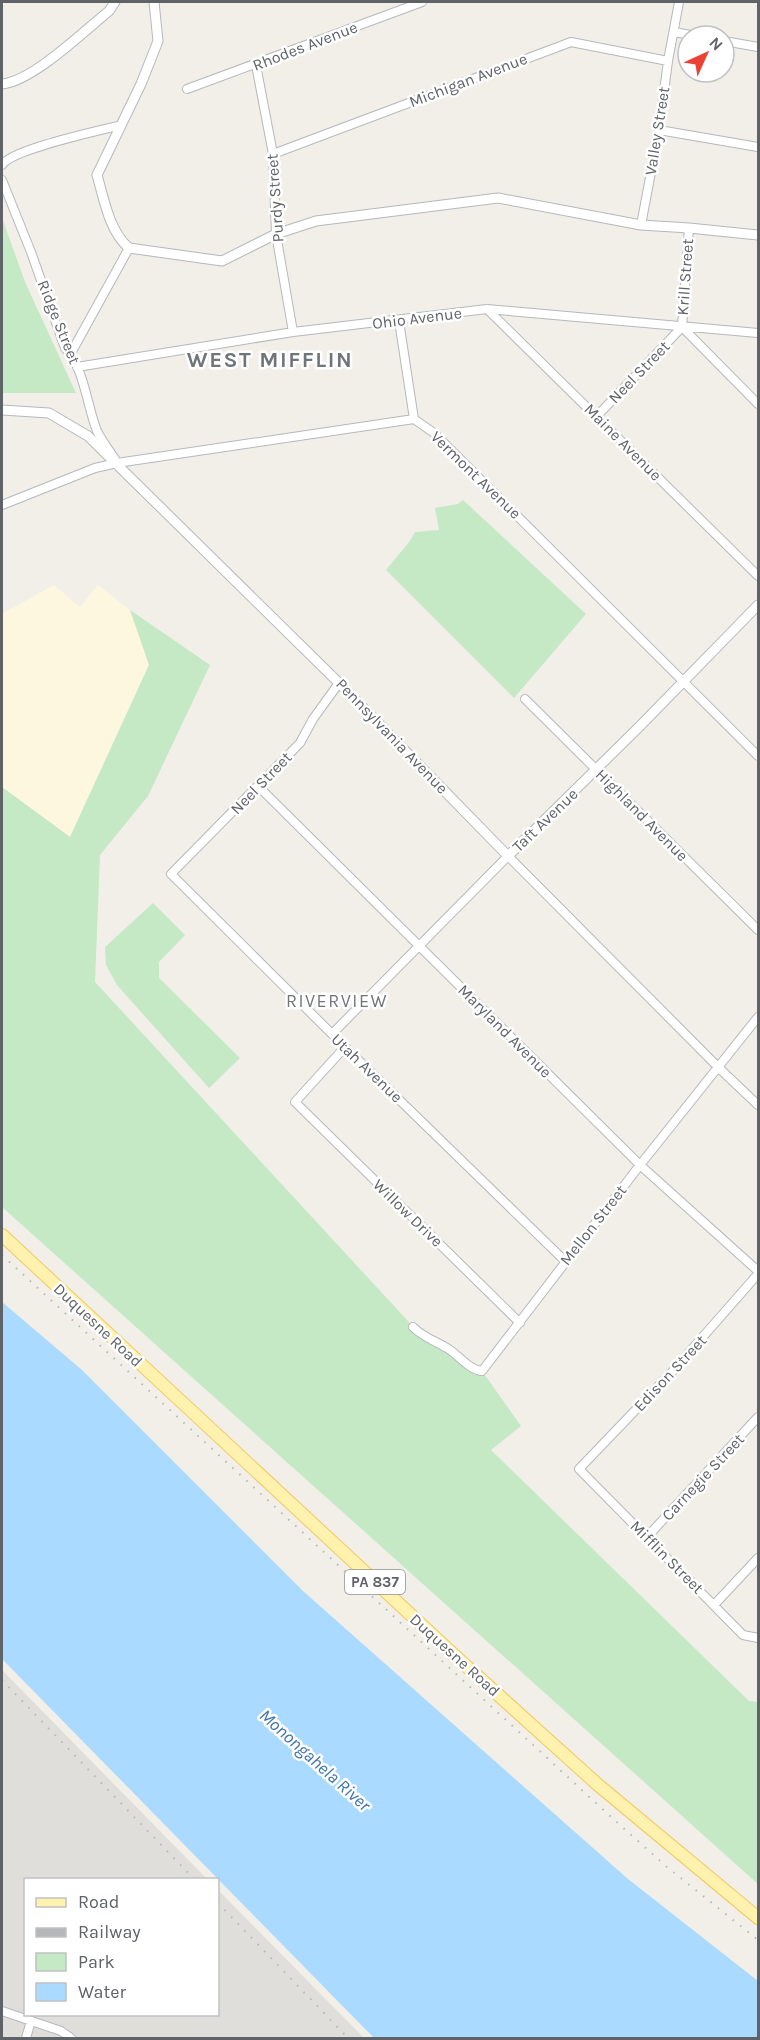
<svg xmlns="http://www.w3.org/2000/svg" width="760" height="2040" viewBox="0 0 760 2040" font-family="Karla,sans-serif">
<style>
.commercial{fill:#fef7e0}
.industrial{fill:#e0deda}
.green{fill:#c5e8c5}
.water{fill:#aadaff}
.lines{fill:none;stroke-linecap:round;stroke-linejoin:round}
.minor-casing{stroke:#b5b8bc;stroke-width:10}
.tertiary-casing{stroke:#b5b8bc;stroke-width:11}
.primary-casing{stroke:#f2c960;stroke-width:14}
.minor{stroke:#fff;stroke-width:8}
.tertiary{stroke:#fff;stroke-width:9}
.primary{stroke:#fff2af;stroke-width:12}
.rail{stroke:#b6b7b8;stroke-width:2;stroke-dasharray:1.5 8;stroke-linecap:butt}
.labels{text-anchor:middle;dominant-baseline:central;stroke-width:5;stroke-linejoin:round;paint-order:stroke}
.shield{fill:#fff;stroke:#8f9295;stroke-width:1.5}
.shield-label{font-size:15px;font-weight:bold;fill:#5f6368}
.street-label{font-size:16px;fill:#5f6368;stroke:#fff}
.neighbourhood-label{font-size:18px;letter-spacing:1.5px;fill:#70757a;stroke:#fff}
.water-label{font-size:18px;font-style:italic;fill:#4174aa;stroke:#fff}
.district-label{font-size:22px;font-weight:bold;letter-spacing:1.5px;fill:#70757a;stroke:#fff}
</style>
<rect width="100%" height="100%" fill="#f1efe8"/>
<!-- commercial -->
<path class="commercial" d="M54 585 80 607 98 585 130 610 149 664 70 837 2 787V614Z"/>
<!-- industrial -->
<path class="industrial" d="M2 1670 207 1879 26 1880V2014H218V1890L364 2038H2Z"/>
<!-- green -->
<path class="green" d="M2 218 25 282 76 393H2Z
M463 500 586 614 514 698 386 570 410 541 415 532 439 530 435 508 458 504Z
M130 610 210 665 148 796 100 855 95 982 419 1333 482 1371 521 1426 491 1450 749 1701 758 1702V1884L2 1207V787L70 837 149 665Z
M153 903 185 935 159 962V978L240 1058 209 1088 117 985 106 965 105 947Z"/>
<!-- water -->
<path class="water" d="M2 1302 82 1370 303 1591 628 1879 758 1981V2038H374L2 1659Z"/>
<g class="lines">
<defs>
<path id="minor" d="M674 32 696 36
M724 41 758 47
M256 65 273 154 276 234 293 332
M187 89 422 2
M659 130 758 147
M273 154 571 42 668 61
M2 165C12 149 99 131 121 125
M2 180 31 252 65 348C84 367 87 406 97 431 102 441 109 450 115 459
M641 225 659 130 668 61 679 2
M487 309 758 576
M399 321 414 419
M682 327 758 404
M682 327 689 228
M71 353 129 248
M77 367 293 332 487 309 758 333
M597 416 682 327
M2 505 95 468 117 463 414 419 434 433 758 756
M339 683 313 719 300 743 171 874 345 1047 565 1261
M525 699 758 930
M258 786 640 1165 758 1271
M332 1034 508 856 719 1068 758 1105
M345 1047 295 1102 520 1323
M758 1274 672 1372 579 1469 743 1635 758 1638
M413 1327C425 1339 437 1341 450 1350 460 1357 470 1370 482 1371L640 1165 758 1017
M647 1537 758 1417
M714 1605 758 1558
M2 2011 61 2031 71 2038
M26 2038 31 2021"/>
<path id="tertiary" d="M154 2 158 41 141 84 97 175C104 199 109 231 129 248L222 261 276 234 316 221 498 198 641 225 689 228 758 235
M2 84C33 81 84 31 109 11L115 2
M2 410 49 413 88 436 339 683 508 856 640 726 758 605"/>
<path id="primary" d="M2 1235 454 1655 597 1784 758 1918"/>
</defs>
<!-- minor casing -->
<use href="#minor" class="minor-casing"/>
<!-- tertiary casing -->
<use href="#tertiary" class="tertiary-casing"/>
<!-- primary casing -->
<use href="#primary" class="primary-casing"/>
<!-- minor -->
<use href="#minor" class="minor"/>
<!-- tertiary -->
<use href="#tertiary" class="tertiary"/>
<!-- primary -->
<use href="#primary" class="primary"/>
<!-- rail -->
<path class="rail" d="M2 1255 610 1816 667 1867 758 1940
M2 1680 195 1880
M218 1903 348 2038"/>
</g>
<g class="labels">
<!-- shield labels -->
<rect class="shield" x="345" y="1570" width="60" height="24" rx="4.5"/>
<g class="shield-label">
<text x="375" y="1582">PA 837</text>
</g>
<!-- street labels -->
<g class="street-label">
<text transform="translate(305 46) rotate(-21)">Rhodes Avenue</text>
<text transform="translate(468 80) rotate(-21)">Michigan Avenue</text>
<text transform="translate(657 131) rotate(-81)">Valley Street</text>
<text transform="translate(275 198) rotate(-94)">Purdy Street</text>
<text transform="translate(685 277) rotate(-86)">Krill Street</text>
<text transform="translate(417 318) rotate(-7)">Ohio Avenue</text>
<text transform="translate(59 322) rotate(68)">Ridge Street</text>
<text transform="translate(639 372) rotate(-46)">Neel Street</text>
<text transform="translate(623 442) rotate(45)">Maine Avenue</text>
<text transform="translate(476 475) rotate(44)">Vermont Avenue</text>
<text transform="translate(392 736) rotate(46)">Pennsylvania Avenue</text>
<text transform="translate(261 783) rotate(-46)">Neel Street</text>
<text transform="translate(642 815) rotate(45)">Highland Avenue</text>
<text transform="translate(545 820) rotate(-44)">Taft Avenue</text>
<text transform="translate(505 1031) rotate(45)">Maryland Avenue</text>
<text transform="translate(367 1068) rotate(44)">Utah Avenue</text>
<text transform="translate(408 1213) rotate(44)">Willow Drive</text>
<text transform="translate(593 1225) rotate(-52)">Mellon Street</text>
<text transform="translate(98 1325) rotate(43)">Duquesne Road</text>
<text transform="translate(670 1373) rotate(-47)">Edison Street</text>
<text transform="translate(703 1477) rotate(-47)">Carnegie Street</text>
<text transform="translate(667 1557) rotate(45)">Mifflin Street</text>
<text transform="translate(455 1655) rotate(42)">Duquesne Road</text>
</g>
<!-- neighbourhood labels -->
<g class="neighbourhood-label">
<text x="337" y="1001">RIVERVIEW</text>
</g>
<!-- water labels -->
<g class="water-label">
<text transform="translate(315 1760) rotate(42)">Monongahela River</text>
</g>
<!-- district labels -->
<g class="district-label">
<text x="270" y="360">WEST MIFFLIN</text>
</g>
</g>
<!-- border -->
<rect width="760" height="2040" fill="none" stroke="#5f6368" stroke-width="6"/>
<!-- legend -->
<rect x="24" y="1878" width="195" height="138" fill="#ffffff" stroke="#bfc1c3" stroke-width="1.5"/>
<rect x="36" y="1898" width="30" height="9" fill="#fff2af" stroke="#bfc1c3" stroke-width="1.5"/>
<text x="78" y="1908" font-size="18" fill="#5f6368">Road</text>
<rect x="36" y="1928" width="30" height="9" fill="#b6b7b8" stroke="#bfc1c3" stroke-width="1.5"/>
<text x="78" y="1938" font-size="18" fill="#5f6368">Railway</text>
<rect x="36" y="1953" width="30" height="18" fill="#c5e8c5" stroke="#bfc1c3" stroke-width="1.5"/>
<text x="78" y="1968" font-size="18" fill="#5f6368">Park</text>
<rect x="36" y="1983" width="30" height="18" fill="#aadaff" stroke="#bfc1c3" stroke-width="1.5"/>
<text x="78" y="1998" font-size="18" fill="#5f6368">Water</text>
<!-- north arrow -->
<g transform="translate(706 54) rotate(45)"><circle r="28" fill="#ffffff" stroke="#bfc1c3" stroke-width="1.5"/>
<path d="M0-4.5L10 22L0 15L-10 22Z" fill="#ea4335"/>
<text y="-9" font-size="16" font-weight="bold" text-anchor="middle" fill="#5f6368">N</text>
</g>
</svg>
